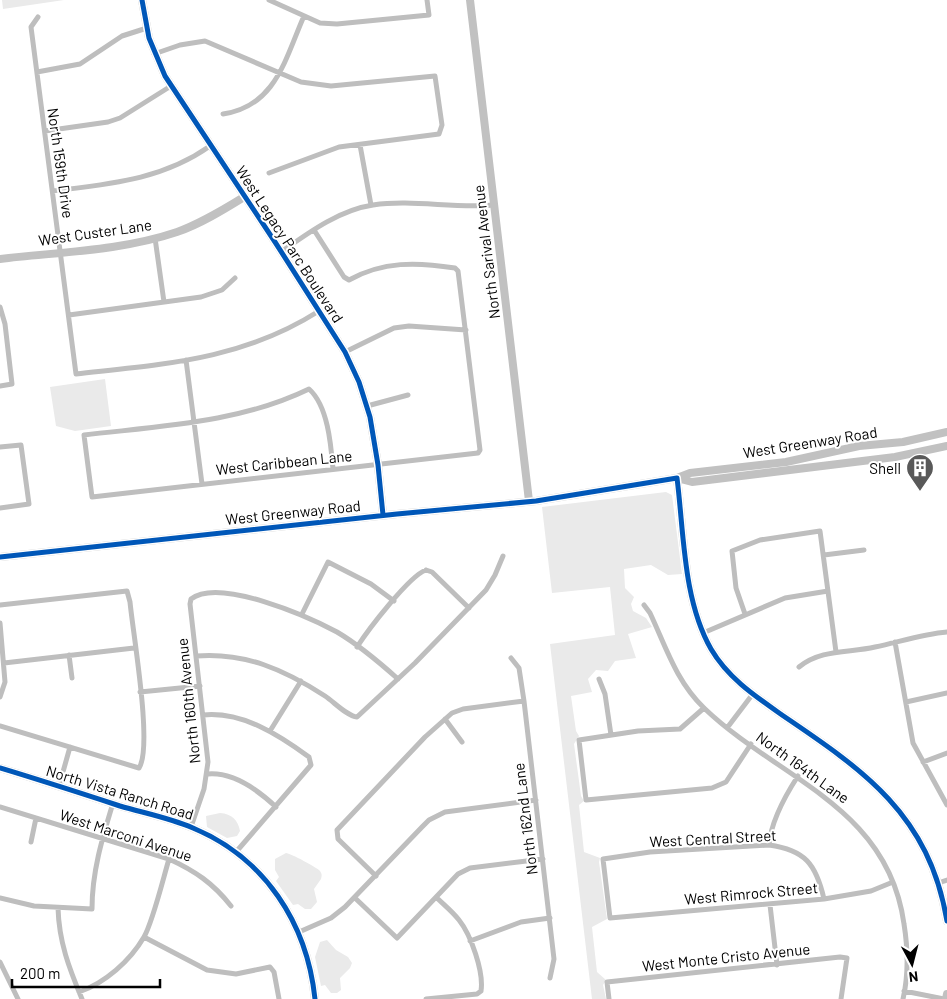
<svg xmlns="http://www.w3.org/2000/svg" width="947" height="999" viewBox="0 0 947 999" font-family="Barlow,sans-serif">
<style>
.green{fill:#eaeaea}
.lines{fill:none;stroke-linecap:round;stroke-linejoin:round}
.street{stroke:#bebebe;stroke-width:5}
.secondary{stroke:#c1c1c1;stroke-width:8}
.cycleway-casing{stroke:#fff;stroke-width:8}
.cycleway{stroke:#0057b8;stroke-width:5}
.labels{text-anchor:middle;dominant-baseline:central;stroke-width:4;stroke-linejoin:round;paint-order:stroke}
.street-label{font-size:15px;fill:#000;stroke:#fff}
.poi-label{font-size:15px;fill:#000;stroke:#fff;text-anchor:end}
</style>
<rect width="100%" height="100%" fill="#fff"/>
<!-- green -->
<path class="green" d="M2 0H64L3 9Z
M105 379 111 426 75 431 56 426 50 387Z
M666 492 672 495 682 574 668 575 651 565 624 569 625 588 634 597 631 604 633 611 646 618 652 627 628 634 636 658 615 661 608 671 596 670 588 679 592 692 571 696 576 731 579 736 574 744 581 796 584 801 579 805 584 852 600 858 599 862 607 919 592 927 597 972 606 980 603 985 606 999H592L550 644 615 635 610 587 552 593 542 507Z
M220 813C232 814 238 820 240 831L237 836 227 838 207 827 206 816Z
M286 853C290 853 318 868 320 871 322 874 322 875 321 879L314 889 317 902 311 909H305L298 904 293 905 276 881 279 877 275 870V859Z
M327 940 336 950 348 957 352 963 350 968 340 978 341 990 337 993H331L325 985 321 986 315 957 320 942Z"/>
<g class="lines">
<!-- street -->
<path class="street" d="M269 0 320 23 337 24 429 15 427 0
M38 17 31 27 76 374C165 364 242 360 319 311
M154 54 180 45 205 41 301 82 331 86 435 76 442 125 439 134 339 147 269 173
M37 72 80 64 122 36 147 28
M223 114C276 106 285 59 304 16
M45 131 108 122 120 118 171 86
M360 145 371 205
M53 191C109 184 162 180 210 146
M314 230 344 277 349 280C383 261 417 262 455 268L458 271 480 450 478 453 92 497 84 435C160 426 239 423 309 389 328 406 331 445 333 469
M155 238 164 302
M281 252C308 233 339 210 373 205 413 199 454 209 495 205
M0 307 5 324 12 384 0 386
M69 315 201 297 222 290 235 278
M345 352 394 328 409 326 466 330
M186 360 202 484
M367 406 408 395
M0 447 21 445 29 504 0 508
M824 555 864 550
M426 570 432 572 469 608
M0 605 127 591 130 602C133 634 153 747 139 768L0 726
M644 605 650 613C666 647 676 681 704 708 778 779 888 806 904 924 908 949 909 973 903 999
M302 614 328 562 371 584 394 601
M745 614 736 588 732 551 760 540 820 531 836 652
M0 623 5 682 0 697
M703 633 785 598 828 591
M895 642 913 743 947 805
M357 647C368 630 409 576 426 570
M69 655 72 678
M196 656C245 652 285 670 325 696 334 702 347 716 357 717L415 663 486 590 495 575 503 556
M511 658 519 668 524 701 554 959 550 978
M4 663 134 648
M799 667C821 649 849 653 875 647 899 642 923 634 947 632
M599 679 605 694 611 735
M140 692 200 686
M906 702 947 693
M704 708 680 729 638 731 579 740 586 800 712 788 726 782 751 744
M203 715C242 711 279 735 309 757L311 765 236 852
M445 719 462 742
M727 728 752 695
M270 731 301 681
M923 762 947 753
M208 774C233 772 259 791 276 807
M59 786 70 747
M0 807 169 859C195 871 213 883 231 906
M191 827 204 789 208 762 190 604 191 599C219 577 309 617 337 632 359 645 379 662 398 679
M31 842 36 818
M769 845C771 821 785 796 798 776
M376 876 338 839 337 830 425 737 452 713 463 709 524 701
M938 883 947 880
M0 898 34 906 92 909C92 872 102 839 113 803
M355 898 397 938 458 874 470 868 543 859
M824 899C816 864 805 850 769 845L650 852 603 859 610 918 824 899 871 891 893 882
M770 905 777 965
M58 908C59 942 69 968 82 999
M299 932 331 918 345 907 422 827 429 820 445 812 536 800
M144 937 207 970 236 974 270 967 274 972 279 999
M470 941 521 922 550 918
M0 962 18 999
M904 991 944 999
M79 992C105 983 130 961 144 937 153 921 163 879 169 859
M426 999 477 994 481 991C484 972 471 935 459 920 452 911 444 905 436 897
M609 999 607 982 840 957 847 958 841 999"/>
<!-- secondary -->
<path class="secondary" d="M142 0 149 38 165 76 275 242 345 352 359 382 370 417 378 465 383 515
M470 0 529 501
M0 259C58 252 121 251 177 232 200 224 223 210 244 197
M677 478C684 533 683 600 711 649 728 678 755 696 782 715 865 771 929 815 947 921
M677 478 692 482 895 457 947 446
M0 557 397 514 536 501 677 478 690 473 786 462 859 446 903 442 947 432
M0 768C40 780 80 793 120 806 144 813 170 818 193 828 265 858 307 923 315 999
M946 999 947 994"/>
<defs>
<path id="cycleway" d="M142 0 149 38 165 76 275 242 345 352 359 382 370 417 378 465 383 515
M0 557 397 514 536 501 677 478C684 533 683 600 711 649 728 678 755 696 782 715 865 771 929 815 947 921
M0 768C40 780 80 793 120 806 144 813 170 818 193 828 265 858 307 923 315 999"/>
</defs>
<!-- cycleway casing -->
<use href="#cycleway" class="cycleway-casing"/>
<!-- cycleway -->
<use href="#cycleway" class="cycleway"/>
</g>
<!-- icons -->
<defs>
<symbol id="building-pin" viewBox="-11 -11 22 30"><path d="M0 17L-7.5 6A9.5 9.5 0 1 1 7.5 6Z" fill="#595959" stroke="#fff"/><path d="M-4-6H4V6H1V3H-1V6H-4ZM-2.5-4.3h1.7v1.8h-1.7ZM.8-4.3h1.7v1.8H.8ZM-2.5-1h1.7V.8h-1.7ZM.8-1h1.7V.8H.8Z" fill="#fff"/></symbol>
</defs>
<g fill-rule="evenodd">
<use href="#building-pin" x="904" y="452" width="32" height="43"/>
</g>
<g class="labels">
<!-- street labels -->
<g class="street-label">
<text transform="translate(61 163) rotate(82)">North 159th Drive</text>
<text transform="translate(95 232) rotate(-8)">West Custer Lane</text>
<text transform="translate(290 244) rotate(57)">West Legacy Parc Boulevard</text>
<text transform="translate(486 252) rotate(-97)">North Sarival Avenue</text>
<text transform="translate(810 442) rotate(-9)">West Greenway Road</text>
<text transform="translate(284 462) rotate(-6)">West Caribbean Lane</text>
<text transform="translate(293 512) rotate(-6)">West Greenway Road</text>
<text transform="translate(188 701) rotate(-96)">North 160th Avenue</text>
<text transform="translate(803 767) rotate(36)">North 164th Lane</text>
<text transform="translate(120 792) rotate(17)">North Vista Ranch Road</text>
<text transform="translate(525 819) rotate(-97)">North 162nd Lane</text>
<text transform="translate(126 835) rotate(18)">West Marconi Avenue</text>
<text transform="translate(713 838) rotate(-3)">West Central Street</text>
<text transform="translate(751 893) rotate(-5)">West Rimrock Street</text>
<text transform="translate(726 957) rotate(-6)">West Monte Cristo Avenue</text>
</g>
<!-- poi labels -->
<g class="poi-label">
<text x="901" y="468">Shell</text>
</g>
</g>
<!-- north arrow -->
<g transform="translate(912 964) rotate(173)" stroke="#ffffff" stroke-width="4" paint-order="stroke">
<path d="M0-4L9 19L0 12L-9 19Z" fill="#000000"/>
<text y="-8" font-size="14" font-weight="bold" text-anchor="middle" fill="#000000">N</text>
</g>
<!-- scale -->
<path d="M12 979v8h148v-8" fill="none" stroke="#000000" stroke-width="2.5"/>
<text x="20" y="979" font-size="15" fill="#000000" stroke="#ffffff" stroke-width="4" paint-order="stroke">200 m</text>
</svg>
